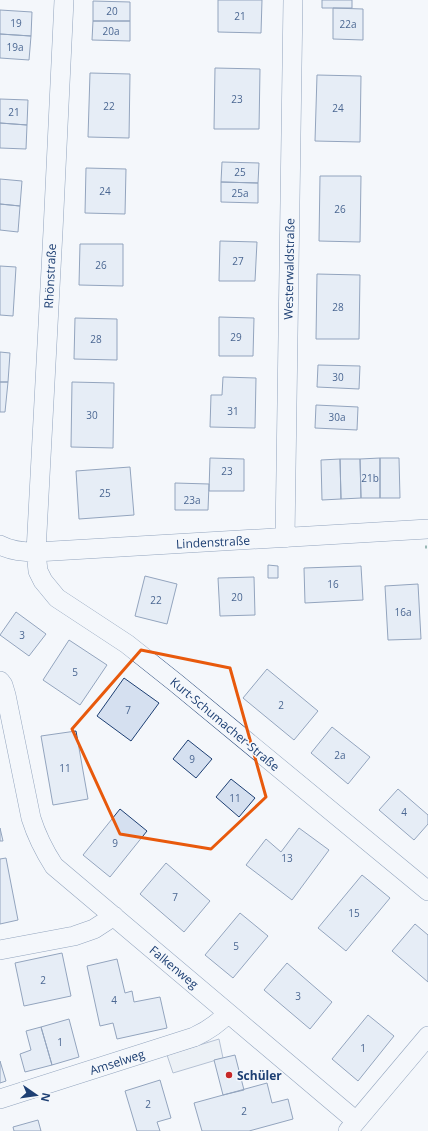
<svg xmlns="http://www.w3.org/2000/svg" width="428" height="1131" viewBox="0 0 428 1131" font-family="'Open Sans',sans-serif">
<style>
.parking{fill:#e3e8f0;stroke:#687fa3}
.building{fill:#d5e0f0;stroke:#1d3f73}
.lines{fill:none;stroke-linecap:round;stroke-linejoin:round}
.minor-casing{stroke:#1d3f73;stroke-width:20}
.minor{stroke:#f4f7fb;stroke-width:19}
.hedge{stroke:#2c6c60;stroke-width:3;stroke-dasharray:2 3;stroke-linecap:butt}
.marked{fill:none;stroke:#e8590c;stroke-width:3;stroke-linejoin:round}
.poi-dot{fill:#c62828;stroke:#f4f7fb;stroke-width:1.5}
.labels{text-anchor:middle;dominant-baseline:central;stroke-width:3;stroke-linejoin:round;paint-order:stroke}
.number-label{font-size:10px;fill:#4b6792}
.street-label{font-size:12px;fill:#1d3f73;stroke:#f4f7fb}
.poi-label{font-size:12px;font-weight:bold;fill:#1d3f73;stroke:#f4f7fb;text-anchor:start}
</style>
<rect width="100%" height="100%" fill="#f4f7fb"/>
<!-- parking -->
<path class="parking" d="M219 1039 223 1058 173 1073 167 1055Z"/>
<!-- building -->
<path class="building" d="M218 0H262L261 33 218 32Z
M322 0H352V8H322Z
M93 1 130 2V21H93Z
M333 8 363 9V40L333 39Z
M0 10 32 12 31 36 0 34Z
M93 21H130V41L92 40Z
M0 34 31 36 29 60 0 58Z
M215 68 260 69 259 129H214Z
M90 73 130 74 129 138 88 137Z
M317 75 361 76 360 142 315 141Z
M0 99 28 100 27 125 0 123Z
M0 123 27 125 26 149 0 148Z
M222 162 259 163 258 183 221 182Z
M86 168 126 169 125 214 85 213Z
M320 176H361L360 242 319 241Z
M0 179 22 181 20 206 0 204Z
M221 182 258 183V203L221 202Z
M0 204 20 206 18 232 0 230Z
M220 241 257 242 255 281H219Z
M80 244H123V286L79 285Z
M0 266 16 267 13 316 0 315Z
M317 274 360 275 359 339H316Z
M219 317 254 318 253 356H219Z
M75 318 117 319V360L74 359Z
M0 352 10 353 8 382H0Z
M318 365 360 366 359 389 317 387Z
M223 377 256 378 255 428 210 427 211 395H222Z
M0 382H8L5 412H0Z
M72 382 114 383 113 448 71 447Z
M316 405 358 407 357 430 315 428Z
M210 458 244 459V491H209Z
M380 458H399L400 498H380Z
M380 458V498H361L360 459Z
M340 459H360L361 498 341 499Z
M340 459 341 499 322 500 321 460Z
M130 467 134 515 79 519 76 471Z
M175 483 209 484 208 510H175Z
M268 565 278 566V578H268Z
M361 566 363 600 305 603 304 568Z
M145 576 177 584 167 624 135 616Z
M254 577 255 615 220 616 218 578Z
M418 584 421 639 388 640 385 586Z
M16 612 46 634 29 656 0 635Z
M69 640 107 665 80 705 43 680Z
M267 669 318 711 294 740 243 698Z
M124 678 159 703 131 741 97 716Z
M332 727 370 757 348 784 311 753Z
M76 731 88 799 53 805 41 736Z
M188 740 212 759 196 778 173 759Z
M231 779 255 798 239 817 216 797Z
M398 789 428 815V824L414 840 379 810Z
M120 809 147 831 110 877 83 855Z
M0 828 3 841H0Z
M299 828 329 850 292 900 246 865 266 839 281 852Z
M6 858 18 920 0 924V859Z
M166 863 210 901 184 932 140 894Z
M362 875 390 898 346 951 318 928Z
M240 913 268 936 233 978 205 955Z
M415 924 428 935V982L392 951Z
M62 953 71 996 24 1006 15 963Z
M117 959 125 993 132 991 134 1002 160 997 167 1028 117 1039 113 1023 100 1026 87 966Z
M287 963 332 1002 310 1029 264 990Z
M368 1015 394 1036 358 1081 332 1059Z
M69 1019 79 1057 52 1065 41 1027Z
M41 1027 52 1065 25 1072 20 1054 31 1050 26 1031Z
M235 1055 244 1090 223 1095 214 1060Z
M0 1061 6 1081 0 1083Z
M160 1080 171 1118 157 1122 160 1131H137L125 1091Z
M267 1083 272 1103 288 1099 293 1119 249 1131H202L194 1103Z
M38 1120 41 1131H14L13 1127Z"/>
<g class="lines">
<defs>
<path id="minor" d="M64 0 53 231 36 552 38 571 43 581 57 598 127 644 176 683 428 891
M285 538 293 0
M0 545C11 551 23 552 36 552L428 529
M0 681 3 685 6 695 31 818C37 837 43 849 54 866L356 1121
M0 950 74 936 94 929 114 916
M0 1099 194 1037C207 1031 218 1024 228 1013
M348 1131 428 1036"/>
</defs>
<!-- minor casing -->
<use href="#minor" class="minor-casing"/>
<!-- minor -->
<use href="#minor" class="minor"/>
<!-- hedge -->
<path class="hedge" d="M425 547H428"/>
</g>
<!-- marked area -->
<path d="M0 0H428V1131H0ZM141 650 230 668 266 797 211 849 120 834 72 729Z" fill="#f4f7fb" fill-opacity=".55" fill-rule="evenodd"/>
<path class="marked" d="M141 650 230 668 266 797 211 849 120 834 72 729Z"/>
<!-- markers -->
<circle class="poi-dot" cx="229" cy="1075" r="4"/>
<g class="labels">
<!-- number labels -->
<g class="number-label">
<text x="112" y="11">20</text>
<text x="240" y="16">21</text>
<text x="16" y="23">19</text>
<text x="348" y="24">22a</text>
<text x="111" y="31">20a</text>
<text x="15" y="47">19a</text>
<text x="237" y="99">23</text>
<text x="109" y="106">22</text>
<text x="338" y="108">24</text>
<text x="14" y="112">21</text>
<text x="240" y="172">25</text>
<text x="105" y="191">24</text>
<text x="240" y="193">25a</text>
<text x="340" y="209">26</text>
<text x="238" y="261">27</text>
<text x="101" y="265">26</text>
<text x="338" y="307">28</text>
<text x="236" y="337">29</text>
<text x="96" y="339">28</text>
<text x="338" y="377">30</text>
<text x="233" y="411">31</text>
<text x="92" y="415">30</text>
<text x="337" y="417">30a</text>
<text x="227" y="471">23</text>
<text x="370" y="478">21b</text>
<text x="105" y="493">25</text>
<text x="192" y="500">23a</text>
<text x="333" y="584">16</text>
<text x="237" y="597">20</text>
<text x="156" y="600">22</text>
<text x="403" y="612">16a</text>
<text x="22" y="635">3</text>
<text x="75" y="672">5</text>
<text x="281" y="705">2</text>
<text x="128" y="710">7</text>
<text x="340" y="755">2a</text>
<text x="192" y="759">9</text>
<text x="65" y="768">11</text>
<text x="235" y="798">11</text>
<text x="404" y="812">4</text>
<text x="115" y="843">9</text>
<text x="287" y="858">13</text>
<text x="175" y="897">7</text>
<text x="354" y="913">15</text>
<text x="236" y="946">5</text>
<text x="43" y="980">2</text>
<text x="298" y="996">3</text>
<text x="114" y="1000">4</text>
<text x="60" y="1042">1</text>
<text x="363" y="1048">1</text>
<text x="148" y="1104">2</text>
<text x="244" y="1111">2</text>
</g>
<!-- street labels -->
<g class="street-label">
<text transform="translate(289 269) rotate(-89)">Westerwaldstraße</text>
<text transform="translate(50 276) rotate(-87)">Rhönstraße</text>
<text transform="translate(213 542) rotate(-3)">Lindenstraße</text>
<text transform="translate(225 724) rotate(40)">Kurt-Schumacher-Straße</text>
<text transform="translate(174 967) rotate(40)">Falkenweg</text>
<text transform="translate(117 1062) rotate(-18)">Amselweg</text>
</g>
<!-- poi labels -->
<g class="poi-label">
<text x="237" y="1075">Schüler</text>
</g>
</g>
<!-- north arrow -->
<g transform="translate(36 1095) rotate(103)" stroke="#f4f7fb" stroke-width="3" paint-order="stroke">
<path d="M0-3L7 15L0 10L-7 15Z" fill="#1d3f73"/>
<text y="-6" font-size="11" font-weight="bold" text-anchor="middle" fill="#1d3f73">N</text>
</g>
</svg>
